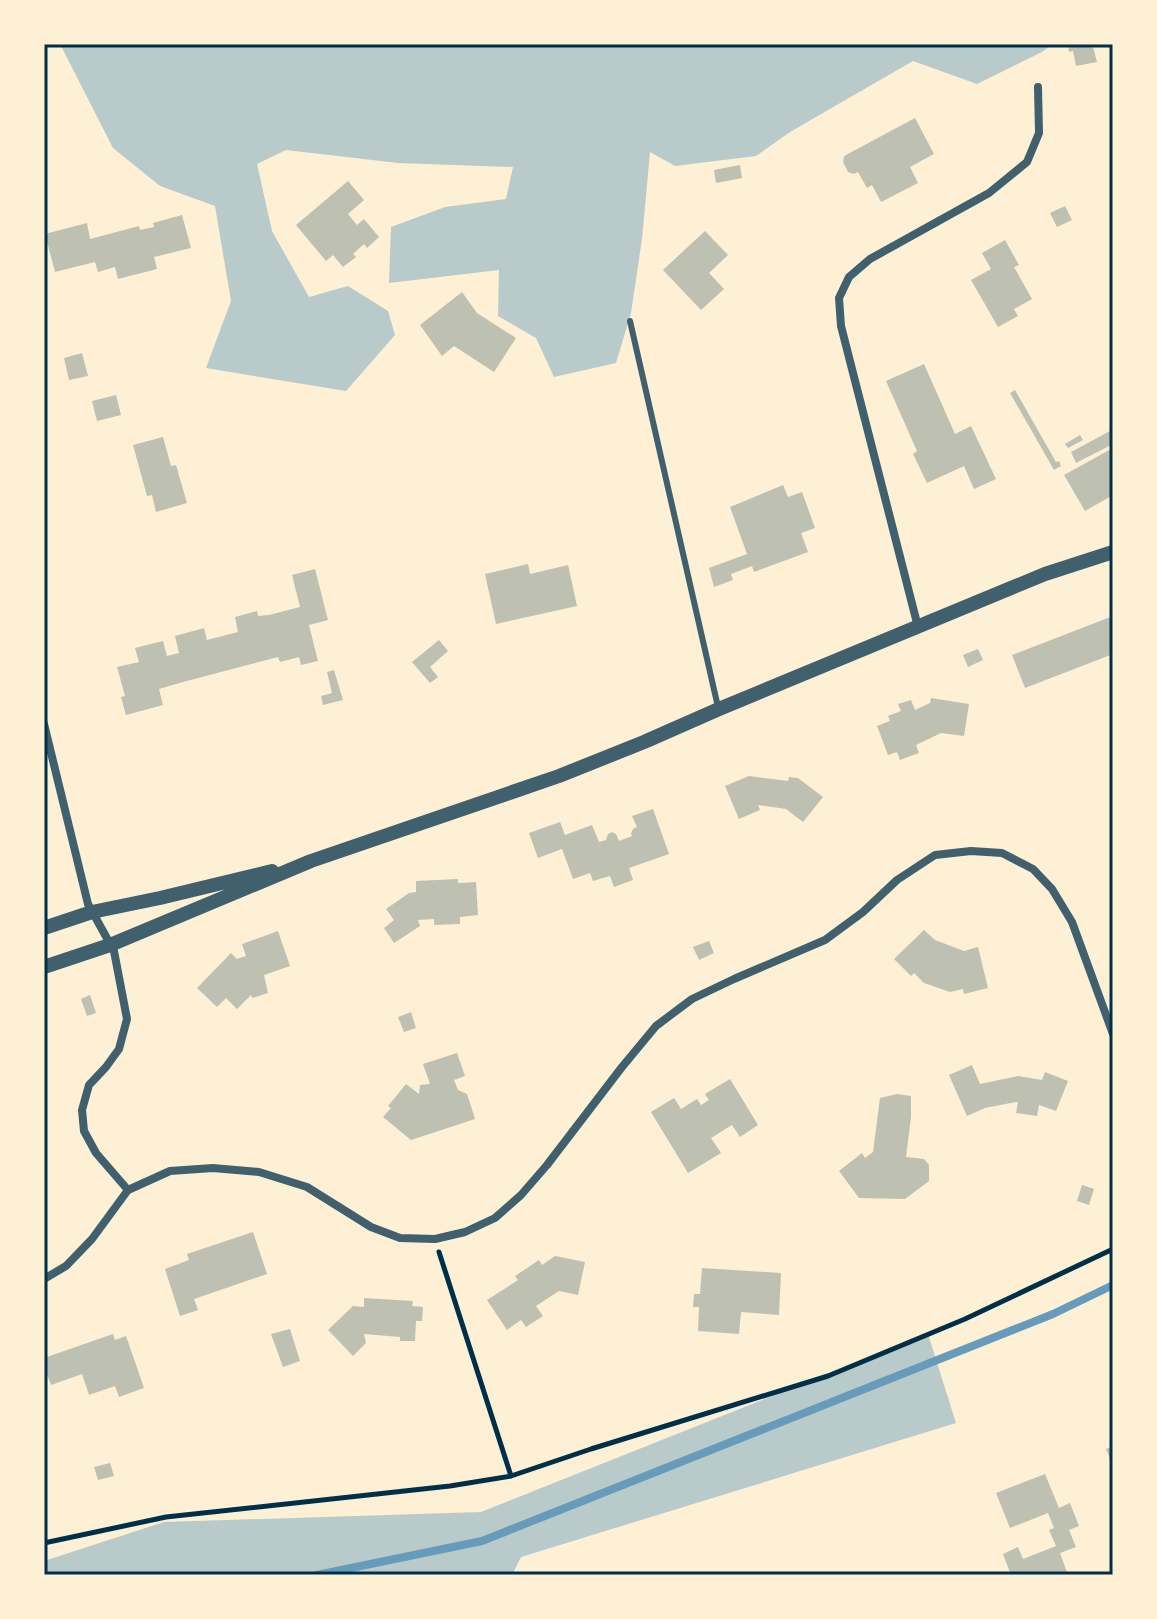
<svg xmlns="http://www.w3.org/2000/svg" width="1157" height="1619" viewBox="0 0 1157 1619" font-family="Ubuntu,sans-serif">
<style>
.green{fill:#b9caca}
.lines{fill:none;stroke-linecap:round;stroke-linejoin:round}
.stream{stroke:#669bbc;stroke-width:8}
.building{fill:#bec0b2}
.path{stroke:#003049;stroke-width:5}
.service{stroke:#3f606c;stroke-width:6}
.minor{stroke:#3f606c;stroke-width:8}
.tertiary{stroke:#3f606c;stroke-width:14}
.neatline{fill:none;stroke:#003049;stroke-width:3}
</style>
<rect width="100%" height="100%" fill="#fdf0d5"/>
<!-- green -->
<path class="green" d="M60 44H1053L1042 52 977 84 913 61 790 132 756 156 675 166 650 152 642 239 631 313 616 363 554 377 536 338 498 316 499 270 389 283 391 227 445 207 506 199 513 167 398 163 286 150 257 164 272 231 309 297 348 286 388 311 395 335 346 391 206 368 231 301 215 206 160 186 113 148Z
M928 1334 956 1423 521 1557 512 1575H44V1561L164 1522 481 1512Z"/>
<g class="lines">
<!-- stream -->
<path class="stream" d="M317 1575 482 1541 1053 1314 1113 1285"/>
</g>
<!-- building -->
<path class="building" d="M1068 44H1089L1090 48 1093 47 1097 62 1076 66 1073 51 1069 52Z
M915 118 934 154 910 167 918 183 881 202 872 185 867 188 858 172 854 174 848 172 843 162 844 156Z
M740 165 742 178 716 183 714 170Z
M348 181 364 200 348 214 357 225 364 219 379 237 367 248 364 244 353 254 356 257 343 267 333 255 326 261 296 225Z
M1065 206 1072 220 1057 227 1050 213Z
M182 215 191 248 154 257 157 269 118 279 115 267 98 272 95 262 55 272 45 234 87 223 90 239 139 226 140 230 154 227 153 223Z
M705 231 728 255 709 273 724 289 701 310 663 270Z
M1005 240 1019 265 1014 267 1032 299 1014 309 1018 316 998 327 971 280 991 269 982 253Z
M462 292 477 313 516 338 494 372 454 346 442 356 420 325Z
M82 353 88 376 69 380 64 358Z
M924 364 955 434 971 426 996 479 974 489 964 466 927 483 913 454 917 451 886 381Z
M1015 390 1056 462 1059 461 1061 466 1054 470 1010 393Z
M116 395 121 415 97 421 92 401Z
M1110 431 1113 436V444L1076 463 1071 452Z
M1080 435 1083 440 1068 448 1065 444Z
M163 437 171 466 176 465 187 503 156 512 152 495 147 496 133 445Z
M1113 448V495L1085 511 1064 475Z
M783 485 788 497 802 492 815 528 801 533 808 552 754 572 752 566 731 574 733 580 714 587 709 568 747 554 730 507Z
M528 564 530 574 568 565 577 606 496 624 485 574Z
M315 569 328 620 309 625 318 661 301 665 299 657 280 662 278 657 183 682 159 689 163 705 126 715 121 697 125 696 117 667 139 662 135 648 163 641 167 656 179 653 175 636 204 628 207 640 238 632 235 617 257 611 258 616 269 615 300 607 292 575Z
M1113 616V654L1025 688 1012 655Z
M439 640 448 651 430 667 438 677 430 683 412 662Z
M978 649 983 660 968 667 963 655Z
M334 670 343 700 323 705 321 696 332 693 327 672Z
M931 698 969 704 964 736 941 733 916 745 919 753 900 760 897 752 888 755 877 726 890 721 888 716 901 711 898 704 911 700 915 710 930 703Z
M749 776 788 781 789 777 798 778 823 797 803 822 786 809 758 805 760 810 739 819 725 786Z
M653 809 669 854 629 868 633 880 614 887 610 876 593 881 590 873 573 879 562 849 538 858 529 833 560 822 565 835 592 825 599 842 606 840 608 834 612 832 616 834 619 841 632 836 631 833 633 829 637 827 632 816Z
M458 879V883L476 882 478 915 460 917V924L434 925V919L418 920 420 926 394 943 384 928 394 920 386 909 409 893 416 892V881Z
M924 930 935 940 964 951 978 947 988 988 964 994 963 989 950 992 924 983 914 973 911 976 894 959Z
M278 931 290 966 264 975 268 993 252 998 251 995 237 1009 226 998 217 1007 197 988 231 953 237 959 246 956 242 944Z
M709 941 714 953 699 960 693 947Z
M90 995 96 1013 87 1016 81 999Z
M411 1012 416 1028 404 1032 398 1017Z
M457 1053 465 1076 454 1080 458 1090 467 1094 475 1119 411 1140 383 1117 391 1108 388 1106 406 1084 419 1094 420 1085 430 1084 423 1064Z
M972 1065 980 1084 1018 1076 1042 1080 1045 1072 1068 1081 1056 1111 1039 1105 1037 1116 1016 1113 1018 1102H1016L985 1108 967 1116 949 1075Z
M730 1079 758 1125 740 1137 732 1125 711 1138 721 1153 688 1173 651 1112 674 1098 681 1109 697 1099 701 1105 709 1100 705 1094Z
M897 1094 911 1096V1117L906 1157 924 1159 929 1165V1181L905 1199 859 1198 839 1171 862 1153 865 1158 873 1152 880 1098Z
M1082 1185 1094 1189 1089 1205 1077 1201Z
M253 1232 267 1274 194 1299 198 1310 180 1316 165 1269 189 1260 187 1254Z
M555 1256 585 1262 578 1295 559 1291 536 1306 543 1316 526 1327 521 1320 507 1330 487 1300 518 1280 515 1276 539 1260 542 1265Z
M702 1268 781 1273 779 1315 741 1312 739 1334 698 1331 699 1307H693L694 1294H700Z
M364 1298 413 1301 412 1306 423 1307 422 1321H416L415 1341H400V1337L364 1334 366 1343 353 1356 328 1330 353 1306 364 1307Z
M290 1329 300 1361 283 1367 271 1334Z
M113 1334 115 1340 126 1336 144 1388 119 1397 115 1386 89 1395 82 1374 51 1385 44 1366V1358Z
M1113 1446V1466L1106 1449Z
M110 1463 114 1476 98 1480 94 1467Z
M1045 1474 1059 1508 1070 1503 1079 1526 1069 1530 1076 1547 1060 1553 1068 1575H1011L1003 1554 1018 1547 1023 1559 1056 1546 1049 1530 1054 1528 1048 1513 1010 1528 996 1493Z"/>
<g class="lines">
<!-- path -->
<path class="path" d="M439 1252 511 1476
M44 1543 166 1517 450 1486 511 1476 591 1449 828 1376 965 1319 1113 1249"/>
<!-- service -->
<path class="service" d="M630 321 718 707"/>
<!-- minor -->
<path class="minor" d="M918 627 841 326 839 298 849 277 870 259 989 193 1027 162 1039 133 1038 87
M44 724 88 904 114 951 127 1019 119 1049 106 1067 89 1085 82 1110 84 1131 96 1153 128 1190
M44 1279 66 1266 92 1239 128 1190 170 1171 213 1168 259 1172 307 1187 371 1227 400 1238 435 1239 465 1232 495 1218 521 1195 547 1165 622 1067 656 1026 692 999 734 979 825 940 863 912 897 880 935 855 971 851 1002 853 1033 869 1052 889 1072 922 1113 1034"/>
<!-- tertiary -->
<path class="tertiary" d="M44 928 92 912 160 898 272 871
M44 967 110 945 311 861 559 776 644 742 719 709 1045 574 1113 552"/>
</g>
<!-- border -->
<rect width="1157" height="1619" fill="none" stroke="#fdf0d5" stroke-width="92"/>
<rect x="46" y="46" width="1065" height="1527" class="neatline"/>
</svg>
